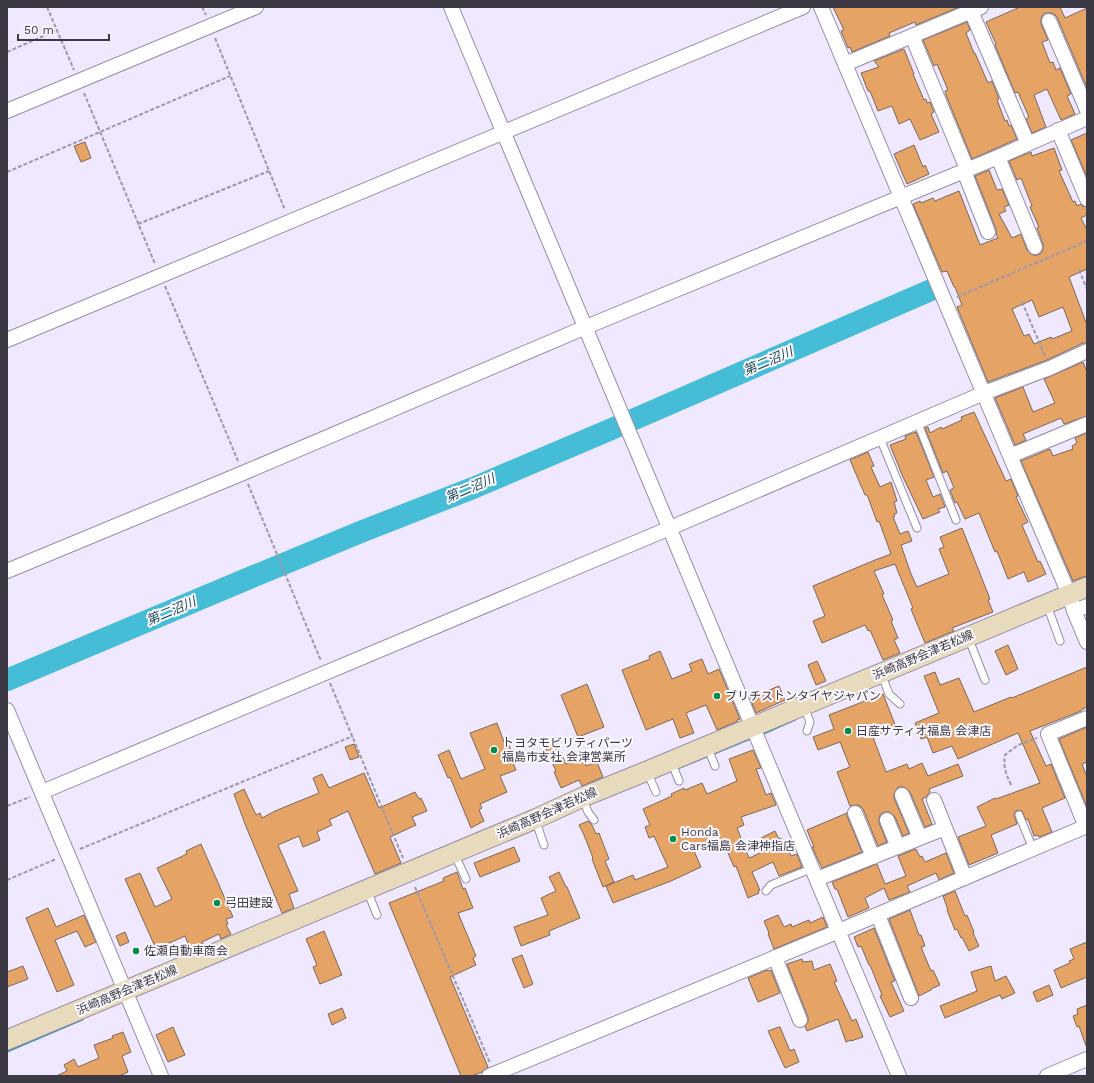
<svg xmlns="http://www.w3.org/2000/svg" width="1094" height="1083" viewBox="0 0 1094 1083" font-family="'Work Sans','Noto Sans JP',sans-serif">
<style>
.lines{fill:none;stroke-linecap:round;stroke-linejoin:round}
.stream{stroke:#4395ab;stroke-width:3.5}
.river{stroke:#45bdd7;stroke-width:22}
.building{fill:#e5a366;stroke:#7d6856;fill-rule:evenodd}
.lane-casing{stroke:#958da6;stroke-width:9}
.street-casing{stroke:#958da6;stroke-width:16}
.secondary-casing{stroke:#958da6;stroke-width:21}
.path{stroke:#9e98a9;stroke-width:2;stroke-dasharray:4 2;stroke-linecap:butt}
.lane{stroke:#fff;stroke-width:7}
.street{stroke:#fff;stroke-width:14}
.secondary{stroke:#e8dbbd;stroke-width:19}
.poi-dot{fill:#018b48;stroke:#faf8fe;stroke-width:1.5}
.labels{text-anchor:middle;dominant-baseline:central;stroke-width:4;stroke-linejoin:round;paint-order:stroke}
.street-label{font-size:12px;fill:#3d3944;stroke:#faf8fe}
.poi-label{font-size:12px;fill:#3d3944;stroke:#faf8fe;text-anchor:start}
.water-label{font-size:13px;font-style:italic;fill:#1d4f5a;stroke:#faf8fe}
</style>
<rect width="100%" height="100%" fill="#efe8fe"/>
<g class="lines">
<!-- stream -->
<path class="stream" d="M759 735 795 719
M677 768 753 737
M7 1051 82 1019"/>
<!-- river -->
<path class="river" d="M7 680 247 579 363 531 473 488 614 428 931 290"/>
</g>
<!-- building -->
<path class="building" d="M833 7H959L916 25 915 22 889 33 890 36 852 52 850 47 848 48 841 31 844 30Z
M1020 7H1060L1065 18 1087 8V88L1057 17 1054 14 1050 13H1045L1042 16 1041 20V24L1048 40 1042 42 1050 63 1053 62 1056 70 1060 68 1071 94 1067 96 1075 114 1061 120 1047 89 1034 95 1046 127 1032 133 1026 119 1029 117 1018 92 1015 93 995 45 996 44 986 22Z
M967 22 970 30 966 33 974 53H975L988 83 992 81 999 99 997 100 1005 121 1007 120 1009 126 1011 125 1017 139 972 159 946 95 945 91 948 90 937 64 934 66 923 40Z
M904 49 914 74H913L924 100 926 99 927 103 930 102 934 112 931 114 939 132 920 140 910 119 899 124 892 106 878 111 870 91H868L861 73 879 67 874 61Z
M1087 133V177L1071 140Z
M85 142 91 158 81 162 74 146Z
M914 145 923 167 925 165 929 174 907 184 894 154Z
M1054 148 1062 170 1059 171 1073 202 1075 201 1077 206 1081 204 1082 206 1087 207V215L1081 218 1087 230V269L1069 277 1087 325V343H1083L1047 360 988 382 957 307 962 305 955 287H954L947 271 942 272 913 204 920 201 921 203 933 198 935 201 959 191 980 245 998 238 996 234V229L975 176 989 170 997 190 1002 189 1009 205 1004 207 1006 211 999 214 1012 238 1021 234 1027 250 1030 253 1033 255H1038L1042 252 1043 248V244L1037 228 1039 227 1030 207 1032 206 1021 178 1017 180 1009 161 1031 152 1032 156ZM1032 300 1039 317 1063 307 1072 331 1052 339 1051 337 1034 344 1029 334 1024 336 1012 309Z
M1083 362 1087 372V416L1064 424 1061 418 1023 434 1026 440 1015 445 995 398 1023 387 1033 412 1055 403 1044 379Z
M974 412 1006 481 1011 479 1018 496 1016 497 1028 522 1022 525 1038 562 1040 561 1046 574 1028 582 1024 572 1008 579 997 551 995 552 979 513 965 519 957 502 955 503 950 490 954 488 947 471 943 473 925 428 928 427 930 433 941 427 942 429 962 420 961 417Z
M916 432 934 477 926 480 933 497 940 494 945 507 938 509 940 512 923 519 903 477 890 445 906 439 905 436Z
M1087 433V576L1083 577 1073 581 1021 461 1050 449 1053 456 1073 449 1072 446 1077 443 1075 438Z
M868 452 874 466 871 467 880 487 891 482 897 501 894 502 897 513 894 514 895 516 893 517 900 534 908 531 912 541 901 545 911 574 917 587 949 574 939 549 944 547 940 537 962 528 990 599 988 600 993 612 952 628 954 631 925 643 911 609 913 608 895 564 874 571 884 594 882 595 893 620 891 621 898 638 894 640 900 653 883 660 870 630 868 631 865 625 822 643 813 621 825 616 813 586 875 560 891 554 879 521 877 522 868 497 867 495H865L850 460Z
M1008 645 1018 669 1006 675 995 651Z
M660 651 672 679 692 671 689 664 702 659 708 674 719 669 740 719 737 720 738 721 717 730 706 705 686 713 694 733 680 738 673 719 646 730 622 670 650 659 649 656Z
M817 661 826 681 816 685 808 665Z
M1087 667V707L1081 710V711L1030 731 1046 766 1051 764 1065 798 1042 808 1052 832 1039 837 1038 835 1034 836 1028 819 1026 820 1022 811 1017 810 1015 812 1014 815 1017 824 991 835 998 853 969 865 958 837 986 826 977 807 995 798 996 799 1040 783 1018 733 958 759 952 746 933 753 927 737 921 739 915 723 939 713 924 676 935 672 940 685 959 678 974 712 1011 697 1012 698Z
M587 684 604 727 578 737 561 695Z
M779 686 785 700 756 713 750 698Z
M883 694 896 727 873 737 886 772 907 764 909 769 922 763 928 776 958 764 963 776 929 789 930 792 928 794 926 797 922 799 932 824 925 827 910 792 907 789 903 787H898L896 790 894 794V798L909 833 903 836 895 817 892 814 889 812H884L880 815 879 819V823L887 842 878 846 863 809 860 806 857 805 850 806 837 772 850 767 840 742 818 750 813 737 834 729 829 715Z
M497 723 504 742 507 741 514 757 511 758 516 770 500 776 507 792 480 804 482 808 479 810 484 821 471 828 450 777 448 778 438 755 449 750 461 779 485 769 470 733Z
M1087 727V762L1082 764 1087 777V807L1059 739Z
M556 742 566 764 583 758 586 766 597 762 603 777 582 786 579 780 561 788 554 772 556 771 545 747Z
M354 744 359 757 350 760 345 747Z
M753 750 761 768 756 769 766 795 771 793 776 805 741 817 744 825 737 828 749 858 767 850 761 838 775 831 779 839 781 838 782 841 784 840 791 856 797 854 802 867 779 876 773 862 752 872 760 890 758 891 759 893 748 898 736 866 734 867 722 839 694 851 701 867 671 881 613 903 606 886 633 875 635 880 668 867 654 836 649 838 645 827 650 825 643 809 672 796 671 794 684 788 685 790 702 783 707 794 737 781 729 759Z
M364 773 379 808 415 792 419 799 421 798 427 811 412 817 416 825 390 837 401 863 375 874 348 811 329 820 332 825 317 832 320 840 303 847 299 836 278 845 298 891 289 894 294 908 282 913 245 824 234 794 244 789 256 815 260 813 262 818 275 811 319 793 313 778 322 774 329 788Z
M847 813V816L862 852 822 868 812 847H814L807 830Z
M588 821 592 825 596 834 599 833 609 859 605 861 614 882 603 887 592 859 593 858 584 835 579 825Z
M201 844 233 917 226 919 228 924 226 925 231 934 221 939 219 934 202 942 203 944 191 950 185 936 156 949 125 879 140 873 155 907 172 899 157 868 187 854 186 851Z
M514 847 520 861 480 877 474 863Z
M916 849 920 857 922 856 925 862 946 853 954 873 939 880 936 873 907 886 910 892 889 900 884 888 865 898 869 908 848 917 837 889H835L832 882 877 864 885 884 906 876 898 856Z
M457 872 463 889 465 888 473 908 458 913 476 956 473 958 476 965 450 977 488 1067 482 1072 472 1076H461L389 903 444 881 443 878Z
M559 872 566 887H567L580 918 549 931 550 935 521 946 514 927 548 915 541 898 556 891 549 877Z
M955 891 965 916 967 915 974 932 973 933 979 946 969 951 962 937 961 938 957 929 955 930 947 910H948L943 896Z
M48 908 56 927 84 915 96 942 85 947 77 931 55 940 74 985 57 992 26 918Z
M910 910 919 935H921L925 946 921 947 931 971 933 970 940 985 931 989V990L919 996 889 919Z
M778 915 784 927 791 924 792 927 809 920 810 923 823 917 827 927 774 949 768 934 769 933 764 921Z
M874 928 895 981 891 982 904 1011 890 1017 880 996 882 995 870 965H869L861 946 858 947 854 937Z
M324 931 342 975 320 984 313 967 317 965 306 939Z
M125 932 129 942 120 946 116 936Z
M1087 942V977L1061 988 1054 970 1070 963 1069 961 1074 959 1070 949Z
M522 955 533 984 524 988 512 959Z
M802 959 803 962 812 961 814 970 830 964 837 981 834 982 852 1021 856 1019 863 1037 851 1041V1040L846 1042 838 1019 807 1031 805 1026 808 1022V1017L787 964Z
M23 966 28 979 7 987V972Z
M991 966 995 981 1006 976 1015 993 1002 999 1000 995 945 1018 940 1006 977 991 971 972Z
M767 970 768 971 771 970 780 993 758 1002 748 978Z
M1049 985 1053 995 1037 1002 1033 992Z
M1087 1005V1046H1086L1079 1026 1077 1027 1073 1016 1078 1014 1077 1009Z
M342 1008 346 1018 332 1025 328 1014Z
M173 1027 185 1055 168 1062 156 1035Z
M779 1027H780L790 1051 794 1049 799 1062 785 1068 768 1031Z
M123 1032 131 1052 122 1056 128 1072 119 1076H56L67 1071 64 1065 74 1059 78 1067 99 1058 94 1045 113 1038 112 1036Z"/>
<g class="lines">
<defs>
<path id="lane" d="M917 421 956 520
M880 438 917 528
M1047 605 1060 641
M968 637 985 680
M881 673 889 694 900 704
M804 706 810 722 807 731
M707 746 715 766
M671 761 679 781
M647 772 656 792
M583 799 588 812 594 820
M1019 815 1033 849
M535 819 544 845
M454 853 466 879
M367 890 377 915
M766 891 771 885 813 868"/>
<path id="street" d="M451 7 899 1076
M821 7 1010 456 1069 594 1074 611 1087 642
M971 11 1028 144
M1049 21 1087 110
M912 36 967 169
M845 64 981 7
M7 111 256 7
M1058 130 1087 199
M998 157 1035 247
M964 171 988 232
M7 340 803 7
M1010 456 1087 424
M7 571 243 473 586 327 998 157 1087 118
M1074 611 1087 606
M7 710 161 1076
M42 792 670 528 984 393 1050 368 1087 351
M902 795 920 838
M934 800 965 878
M855 813 873 857
M887 820 898 847
M1086 827 1048 734 1087 718
M817 879 945 828
M878 915 911 998
M775 957 800 1020
M489 1076 839 931 1087 826
M1047 1076 1087 1059"/>
<path id="secondary" d="M7 1040 535 819 583 797 647 771 1087 587"/>
</defs>
<!-- lane casing -->
<use href="#lane" class="lane-casing"/>
<!-- street casing -->
<use href="#street" class="street-casing"/>
<!-- secondary casing -->
<use href="#secondary" class="secondary-casing"/>
<!-- path -->
<path class="path" d="M47 7 74 70
M202 7 206 15
M215 38 285 210
M7 52 57 30
M84 93 155 264
M7 172 230 76
M138 224 269 171
M1079 270 1087 289
M165 286 238 461
M957 297 1087 241
M1022 302 1045 356
M248 484 321 661
M330 683 403 858
M1011 785C1006 774 1003 767 1005 755L1018 745 1037 738
M7 806 30 797
M80 849 353 736
M7 880 56 859
M415 887 490 1063"/>
<!-- lane -->
<use href="#lane" class="lane"/>
<!-- street -->
<use href="#street" class="street"/>
<!-- secondary -->
<use href="#secondary" class="secondary"/>
</g>
<!-- markers -->
<g class="poi-dot">
<circle cx="717" cy="696" r="4"/>
<circle cx="848" cy="731" r="4"/>
<circle cx="494" cy="750" r="4"/>
<circle cx="673" cy="839" r="4"/>
<circle cx="217" cy="903" r="4"/>
<circle cx="136" cy="951" r="4"/>
</g>
<g class="labels">
<!-- street labels -->
<g class="street-label">
<text transform="translate(923 655) rotate(-23)">浜崎高野会津若松線</text>
<text transform="translate(547 813) rotate(-24)">浜崎高野会津若松線</text>
<text transform="translate(127 990) rotate(-23)">浜崎高野会津若松線</text>
</g>
<!-- poi labels -->
<g class="poi-label">
<text x="725" y="696">ブリチストンタイヤジャパン</text>
<text x="856" y="731">日産サティオ福島 会津店</text>
<text x="502" y="743">トヨタモビリティパーツ<tspan x="502" dy="14">福島市支社 会津営業所</tspan></text>
<text x="681" y="832">Honda<tspan x="681" dy="14">Cars福島 会津神指店</tspan></text>
<text x="225" y="903">弓田建設</text>
<text x="144" y="951">佐瀬自動車商会</text>
</g>
<!-- water labels -->
<g class="water-label">
<text transform="translate(768 361) rotate(-23)">第二沼川</text>
<text transform="translate(470 488) rotate(-23)">第二沼川</text>
<text transform="translate(171 611) rotate(-23)">第二沼川</text>
</g>
</g>
<!-- border -->
<rect width="1094" height="1083" fill="none" stroke="#3d3944" stroke-width="16"/>
<!-- scale -->
<path d="M18 34v6h91v-6" fill="none" stroke="#3d3944" stroke-width="2"/>
<text x="24" y="34" font-size="12" fill="#3d3944" stroke="#faf8fe" stroke-width="3" paint-order="stroke">50 m</text>
</svg>
